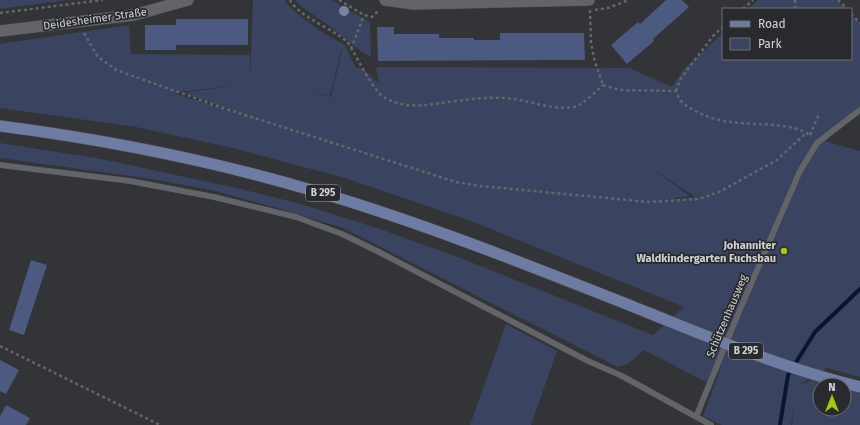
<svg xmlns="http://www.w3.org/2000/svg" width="860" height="425" viewBox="0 0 860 425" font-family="'Fira Sans',sans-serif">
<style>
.green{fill:#3a4460;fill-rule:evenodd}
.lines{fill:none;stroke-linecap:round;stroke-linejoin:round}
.stream{stroke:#0c1435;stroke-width:4}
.building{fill:#4c5980}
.service-casing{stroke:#515356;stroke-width:6}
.minor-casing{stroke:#515356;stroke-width:12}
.primary-casing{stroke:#515356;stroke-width:12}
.path{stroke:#646669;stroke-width:2.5;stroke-dasharray:3 3;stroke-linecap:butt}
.service{stroke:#626469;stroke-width:5.5}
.minor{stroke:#626469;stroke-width:11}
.primary{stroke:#6e7ba3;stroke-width:11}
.primary-bridge-casing{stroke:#515356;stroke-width:12;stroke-linecap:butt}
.primary-bridge{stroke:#6e7ba3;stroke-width:11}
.tree{fill:#7884a2}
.poi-dot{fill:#abc614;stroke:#282a2e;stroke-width:1.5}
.labels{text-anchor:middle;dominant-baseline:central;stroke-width:3.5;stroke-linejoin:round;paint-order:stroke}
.shield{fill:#282a2e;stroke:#9fa0a3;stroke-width:1}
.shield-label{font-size:10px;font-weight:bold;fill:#d2d3d5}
.street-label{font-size:11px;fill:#d2d3d5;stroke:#282a2e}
.poi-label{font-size:11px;font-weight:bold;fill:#d2d3d5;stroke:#282a2e;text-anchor:end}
</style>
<rect width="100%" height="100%" fill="#323438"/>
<!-- green -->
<path class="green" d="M0 0H67L0 9Z
M253 0H285L286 3 301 17 325 34 345 45 356 68H362L379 84 376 67 629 68 672 87 684 69 723 33V59H851V15L860 23V110L821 140 860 151V377L827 368 799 385 815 379 843 385H820V409H844V385L860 389V425H792L794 404 791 425H722L703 416 722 364 712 385 644 350 628 364 618 367 343 228 277 208 215 191 152 179 0 158V143L102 159 241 189 301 204 380 229 463 259 653 335 684 307 471 221 345 178 233 148 136 127 0 108V44L129 25 131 54 250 55V81ZM277 36 342 51 331 97 303 91 330 96 341 51ZM235 85 184 93 247 116 173 93ZM649 166 695 197 658 201 690 196Z
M295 0H331L370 22 371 57C352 47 342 35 325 23 315 15 303 10 295 0Z
M758 0H836L845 9H748Z
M506 324 557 351 531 425H470Z"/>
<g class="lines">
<!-- stream -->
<path class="stream" d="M780 425 788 375 815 332 860 289"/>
</g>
<!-- building -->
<path class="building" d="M666 0H682L689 7 653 39 654 41 627 64 611 45 638 22 640 24Z
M176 19H248V45H176V50H145V25H176Z
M377 27H394V34H439V38H474V40H500V33H584L585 60 378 61Z
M31 260 47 265 24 335 9 330Z
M0 360 19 370 6 394 0 391Z
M6 405 30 418 26 425H0V416Z"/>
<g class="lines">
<defs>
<path id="service" d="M0 165 130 181 214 197 296 217 342 234 377 251 588 361 622 376 711 425
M696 417 741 307 800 171 817 143 860 110"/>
<path id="minor" d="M385 0 414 4 589 0
M0 31 134 15 188 0"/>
<path id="primary" d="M0 126C108 140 214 161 318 192 426 224 530 266 634 307"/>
</defs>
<!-- service casing -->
<use href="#service" class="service-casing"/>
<!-- minor casing -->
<use href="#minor" class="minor-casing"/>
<!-- primary casing -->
<use href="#primary" class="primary-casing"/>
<!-- path -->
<path class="path" d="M290 0C298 16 333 29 346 41 349 43 351 48 353 51 360 63 374 92 385 98 411 111 429 104 456 101 472 99 489 97 505 98 527 99 551 111 574 107 583 105 596 91 603 85
M339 0 364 15 372 17 379 10
M795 0V9
M838 0 847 9
M743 9 753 0
M590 10 591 43 595 62 603 85
M595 10 608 8 629 0
M0 13 103 0
M851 14 860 23
M84 33 98 57 116 70 223 108 456 182 481 186 649 202 699 199 719 192 777 160 806 133
M351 49 364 15
M603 85 619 90 676 91C679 101 685 106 694 110 706 117 719 121 733 122 756 126 791 121 811 136
M676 91 681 78 714 35 723 27
M810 135 819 114
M0 346 160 425"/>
<!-- service -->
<use href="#service" class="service"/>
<!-- minor -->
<use href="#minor" class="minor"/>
<!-- primary -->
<use href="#primary" class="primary"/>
<defs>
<path id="primary-bridge" d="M634 307C708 337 782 368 860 387"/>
</defs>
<!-- primary-bridge casing -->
<use href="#primary-bridge" class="primary-bridge-casing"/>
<!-- primary-bridge -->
<use href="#primary-bridge" class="primary-bridge"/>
</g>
<!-- trees -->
<circle class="tree" cx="344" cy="11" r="5"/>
<!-- markers -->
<circle class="poi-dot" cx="784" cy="251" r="4"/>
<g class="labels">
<!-- shield labels -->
<g class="shield">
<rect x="306" y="185" width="34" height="16" rx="3"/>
<rect x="729" y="343" width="34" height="16" rx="3"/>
</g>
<g class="shield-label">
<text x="323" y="193">B 295</text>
<text x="746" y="351">B 295</text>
</g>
<!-- street labels -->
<g class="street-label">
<text transform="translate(95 19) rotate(-8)">Deidesheimer Straße</text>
<text transform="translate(727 316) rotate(-67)">Schützenhausweg</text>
</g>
<!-- poi labels -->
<g class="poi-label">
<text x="776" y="245">Johanniter<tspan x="776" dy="13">Waldkindergarten Fuchsbau</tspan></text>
</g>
</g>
<!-- legend -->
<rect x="722" y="8" width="130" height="52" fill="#282a2e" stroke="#6c6e71"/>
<rect x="730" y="21" width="20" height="6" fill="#6e7ba3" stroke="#6c6e71"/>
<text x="758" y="28" font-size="12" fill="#d2d3d5">Road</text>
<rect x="730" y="38" width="20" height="12" fill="#3a4460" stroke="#6c6e71"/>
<text x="758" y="48" font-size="12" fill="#d2d3d5">Park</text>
<!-- north arrow -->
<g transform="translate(832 397)"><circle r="19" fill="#282a2e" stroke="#6c6e71"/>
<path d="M0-3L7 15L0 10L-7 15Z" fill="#abc614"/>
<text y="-6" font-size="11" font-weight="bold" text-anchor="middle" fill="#d2d3d5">N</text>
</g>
</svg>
